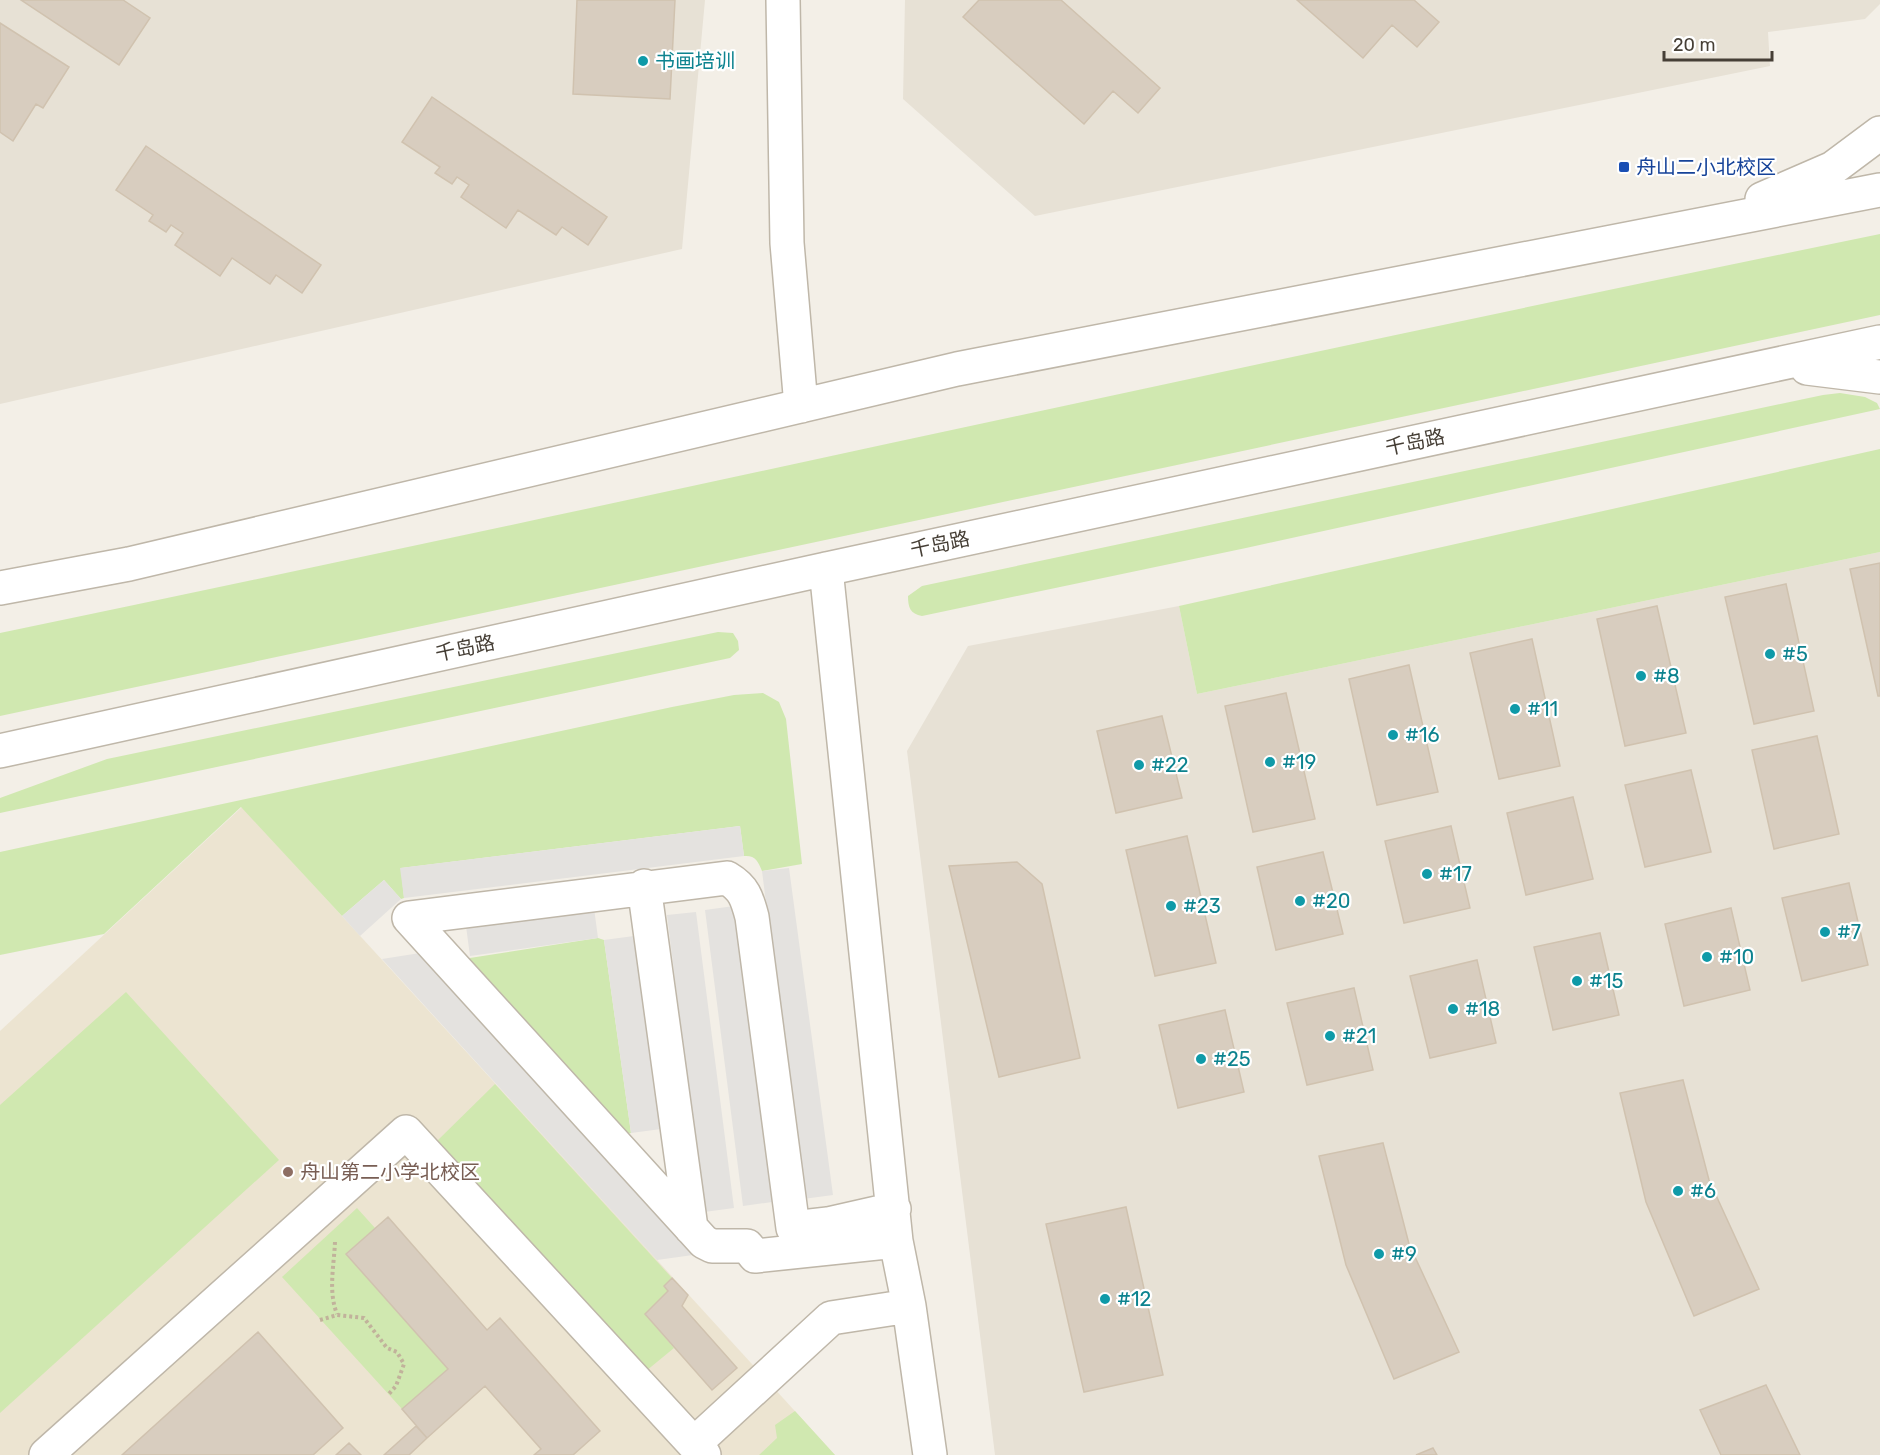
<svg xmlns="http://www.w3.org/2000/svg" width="1880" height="1455" viewBox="0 0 1880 1455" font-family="Rubik,'Noto Sans SC',sans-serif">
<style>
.residential{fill:#e7e1d5}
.education{fill:#ece4d1}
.green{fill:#d0e8b0}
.parking{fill:#e4e2df}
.building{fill:#d8cdbf;stroke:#d0c2af;stroke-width:1.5}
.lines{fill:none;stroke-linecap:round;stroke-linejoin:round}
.minor-casing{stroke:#bfb7a9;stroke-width:36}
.path{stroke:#c1b29b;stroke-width:4;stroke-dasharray:3 3;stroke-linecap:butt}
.minor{stroke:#fff;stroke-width:33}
.culture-dot{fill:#0f9aa8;stroke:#fff;stroke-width:2}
.transit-dot{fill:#1a4fb4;stroke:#fff;stroke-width:2}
.education-dot{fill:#8d6e63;stroke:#fff;stroke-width:2}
.labels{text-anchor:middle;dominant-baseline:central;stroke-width:4.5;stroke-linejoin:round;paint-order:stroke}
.culture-label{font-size:20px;fill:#0d838f;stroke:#fff;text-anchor:start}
.transit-label{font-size:20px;fill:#164399;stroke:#fff;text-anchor:start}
.street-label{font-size:20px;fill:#463f36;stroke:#fff}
.education-label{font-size:20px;fill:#785e54;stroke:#fff;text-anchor:start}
</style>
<rect width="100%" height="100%" fill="#f3efe7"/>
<!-- residential -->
<path class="residential" d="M0 0H705L682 249 0 404Z
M905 0H1880V4L1865 19 1768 32 1770 66 1035 216 903 99Z
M1880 552V1455H995L907 751 968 646 1179 606 1197 694Z"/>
<!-- education -->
<path class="education" d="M242 807 657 1260 835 1455H0V1031Z"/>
<!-- green -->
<path class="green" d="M1880 234V315L0 716V633C627 503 1252 362 1880 234Z
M1840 393 1865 397 1877 403 1880 409 1246 548 922 616C910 614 908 607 908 596L922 586 1823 395Z
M1880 449V552L1197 694 1179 606Z
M718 632 733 633 738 641 739 650 730 658 0 813V798L107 759Z
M763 693 779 702 786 719 802 864 762 871C758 861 755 855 744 856L740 826 401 868 404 898 401 899 384 880 342 916 241 807 104 934 0 955V852L672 707 734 695Z
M598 938 604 940 631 1133 618 1136 457 960Z
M126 992 279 1160 0 1413V1105Z
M495 1084 672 1278 664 1286 668 1291 645 1314 674 1348 646 1371 437 1141Z
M357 1208 375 1228 346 1254 448 1369 402 1409 282 1277Z
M795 1411 835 1455H759L777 1438 775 1425Z"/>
<!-- parking -->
<path class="parking" d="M740 826 744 856 404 898 400 868Z
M789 868 833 1195 803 1199 762 871Z
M384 880 401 899 360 936 342 916Z
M734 906 772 1202 743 1206 705 910Z
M594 908 598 938 470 956 466 926Z
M696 912 734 1208 704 1212 667 915Z
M634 936 661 1129 631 1133 604 940Z
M420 953 693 1255 657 1260 382 959Z"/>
<!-- building -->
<path class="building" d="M21 0H123L150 18 119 65Z
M577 0H675L670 99 573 94Z
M979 0H1061L1160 88 1138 113 1113 91 1084 124 963 17Z
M1297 0H1414L1439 22 1417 47 1392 25 1363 58Z
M0 23 69 67 43 108 36 104 13 141 0 132Z
M432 97 607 217 588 245 562 227 556 235 518 210 506 228 461 197 469 185 457 177 452 184 435 173 440 167 402 142Z
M146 146 321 265 302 293 276 275 270 284 232 258 220 276 175 245 183 233 171 225 166 232 149 221 153 215 116 190Z
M1880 563V696H1878L1850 569Z
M1786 584 1814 711 1754 724 1725 597Z
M1657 606 1686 733 1625 746 1597 619Z
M1532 639 1560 766 1499 779 1470 653Z
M1409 665 1438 792 1377 805 1349 679Z
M1286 693 1315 819 1253 832 1225 706Z
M1162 716 1182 798 1116 813 1097 731Z
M1817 736 1839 834 1774 849 1752 750Z
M1691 770 1711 852 1645 867 1625 785Z
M1573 797 1593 879 1526 895 1507 813Z
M1451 826 1470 908 1404 923 1385 841Z
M1187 836 1216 963 1155 976 1126 850Z
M1323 852 1343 934 1276 950 1257 867Z
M1017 862 1042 884 1080 1058 999 1077 949 866Z
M1849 883 1868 965 1802 981 1782 898Z
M1731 908 1750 990 1684 1006 1665 924Z
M1600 933 1619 1015 1553 1030 1534 947Z
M1477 960 1496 1043 1430 1058 1410 976Z
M1354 988 1373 1070 1307 1085 1287 1003Z
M1225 1010 1244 1092 1178 1108 1159 1025Z
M1683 1080 1709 1180 1759 1289 1694 1316 1646 1202 1620 1093Z
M1383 1143 1409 1244 1459 1352 1394 1379 1346 1265 1319 1156Z
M1126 1207 1163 1375 1084 1392 1046 1224Z
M388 1217 487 1330 500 1318 600 1431 573 1455H534L541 1449 485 1386 427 1438 402 1409 448 1369 346 1254Z
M672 1278 688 1295 682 1306 737 1368 712 1390 645 1314 668 1291 664 1286Z
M258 1332 343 1428 313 1455H122Z
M1766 1385 1800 1455H1721L1700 1410Z
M416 1426 427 1438 409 1455H384Z
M349 1443 361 1455H336Z
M1433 1448 1437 1455H1416Z"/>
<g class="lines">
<defs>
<path id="minor" d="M783 0 787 243 801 406
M1762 199 1833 168 1880 133
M1807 368 1880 377
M826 569 896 1241 909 1306 930 1455
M0 588 129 564 957 369 1880 190
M0 751 826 569 1880 342
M644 886 691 1228
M894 1209 828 1224 793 1228 752 917C747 898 744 888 727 878L409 918 704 1242 712 1246H747L755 1256 896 1241
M694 1444 831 1318 909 1306
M46 1455 406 1132 704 1455"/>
</defs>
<!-- minor casing -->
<use href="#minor" class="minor-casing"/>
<!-- path -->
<path class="path" d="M335 1242C334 1266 328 1291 337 1314
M320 1320 337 1315 364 1318 387 1348 397 1352 404 1364 396 1386 388 1395"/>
<!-- minor -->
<use href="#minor" class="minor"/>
</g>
<!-- markers -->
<g class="culture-dot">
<circle cx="643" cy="61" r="6"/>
<circle cx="1770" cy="654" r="6"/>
<circle cx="1641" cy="676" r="6"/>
<circle cx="1515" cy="709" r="6"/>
<circle cx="1393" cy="735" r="6"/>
<circle cx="1270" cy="762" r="6"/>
<circle cx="1139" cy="765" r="6"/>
<circle cx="1427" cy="874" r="6"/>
<circle cx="1300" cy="901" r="6"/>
<circle cx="1171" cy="906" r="6"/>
<circle cx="1825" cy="932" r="6"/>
<circle cx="1707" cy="957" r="6"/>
<circle cx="1577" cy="981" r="6"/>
<circle cx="1453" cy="1009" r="6"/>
<circle cx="1330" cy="1036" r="6"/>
<circle cx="1201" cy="1059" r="6"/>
<circle cx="1678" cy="1191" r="6"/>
<circle cx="1379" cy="1254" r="6"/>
<circle cx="1105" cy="1299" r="6"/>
</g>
<rect class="transit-dot" x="1618" y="161" width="12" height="12" rx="3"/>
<circle class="education-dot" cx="288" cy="1172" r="6"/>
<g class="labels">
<!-- culture labels -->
<g class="culture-label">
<text x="655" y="61">书画培训</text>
<text x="1782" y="654">#5</text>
<text x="1653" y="676">#8</text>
<text x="1527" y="709">#11</text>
<text x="1405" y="735">#16</text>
<text x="1282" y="762">#19</text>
<text x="1151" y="765">#22</text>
<text x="1439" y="874">#17</text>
<text x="1312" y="901">#20</text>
<text x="1183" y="906">#23</text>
<text x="1837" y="932">#7</text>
<text x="1719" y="957">#10</text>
<text x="1589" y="981">#15</text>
<text x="1465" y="1009">#18</text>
<text x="1342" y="1036">#21</text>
<text x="1213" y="1059">#25</text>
<text x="1690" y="1191">#6</text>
<text x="1391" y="1254">#9</text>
<text x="1117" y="1299">#12</text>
</g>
<!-- transit labels -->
<g class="transit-label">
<text x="1636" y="167">舟山二小北校区</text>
</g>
<!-- street labels -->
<g class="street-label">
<text transform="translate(1415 442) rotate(-12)">千岛路</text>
<text transform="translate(940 544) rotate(-12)">千岛路</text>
<text transform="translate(465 648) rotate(-12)">千岛路</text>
</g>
<!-- education labels -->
<g class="education-label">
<text x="300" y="1172">舟山第二小学北校区</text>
</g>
</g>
<!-- scale -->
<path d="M1664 51v9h108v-9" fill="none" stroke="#463f36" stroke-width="3"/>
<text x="1673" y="51" font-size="18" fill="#463f36" stroke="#ffffff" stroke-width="4.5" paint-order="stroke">20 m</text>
</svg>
